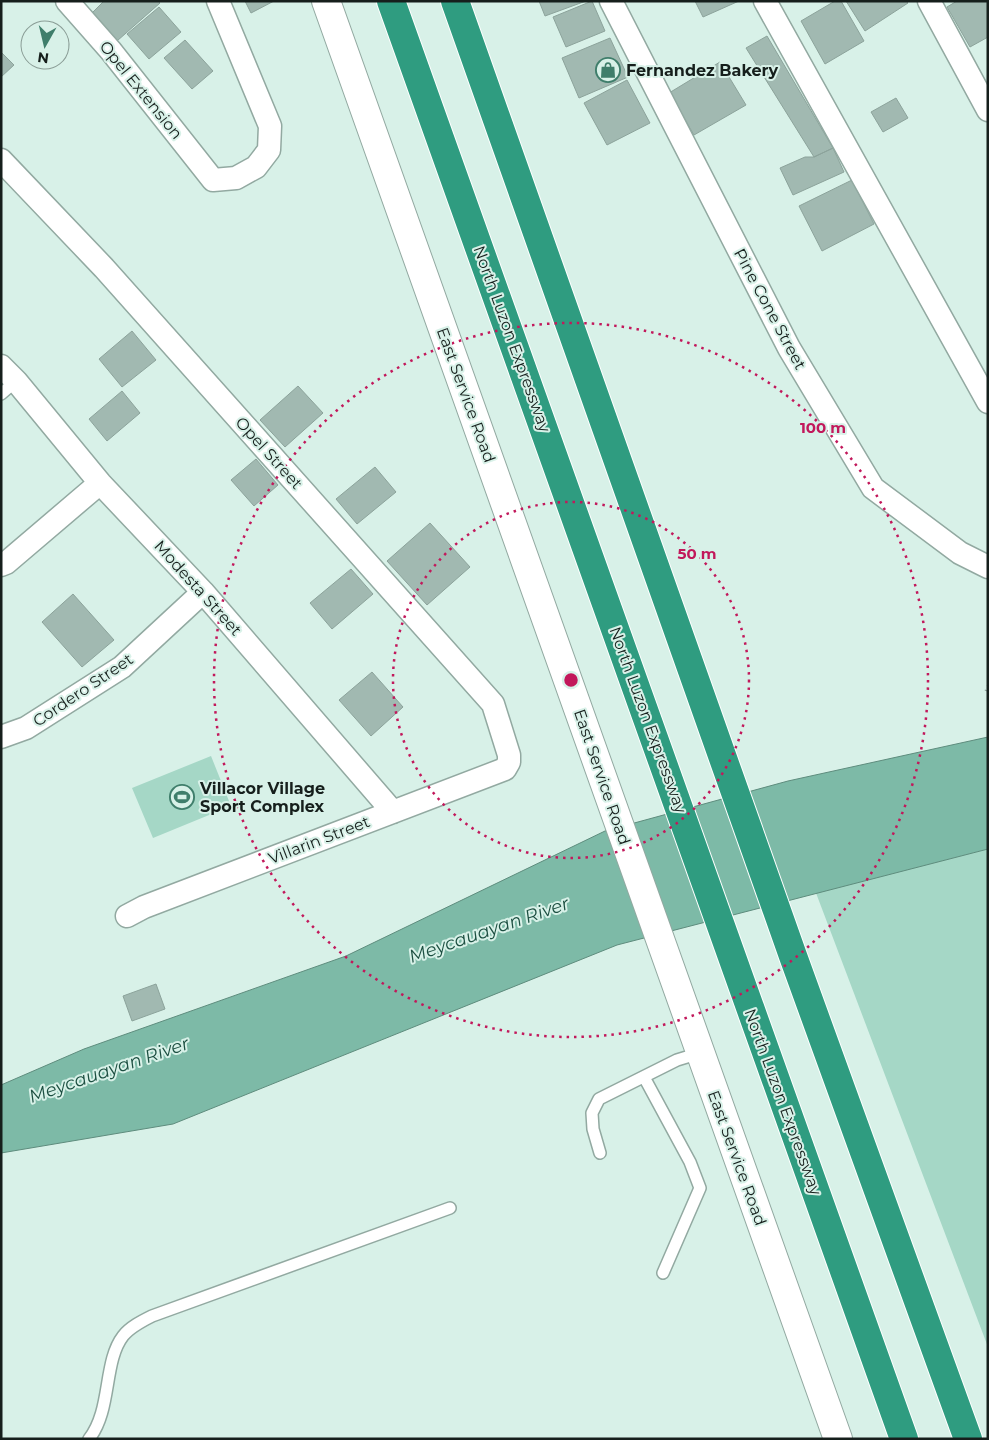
<svg xmlns="http://www.w3.org/2000/svg" width="989" height="1440" viewBox="0 0 989 1440" font-family="Montserrat,sans-serif">
<style>
.green{fill:#a5d7c6}
.water{fill:#7dbaa7;stroke:#5e8c7d}
.building{fill:#a1b9b1;stroke:#8ca39b}
.lines{fill:none;stroke-linecap:round;stroke-linejoin:round}
.service-casing{stroke:#92a9a1;stroke-width:14}
.minor-casing{stroke:#92a9a1;stroke-width:25}
.tertiary-casing{stroke:#92a9a1;stroke-width:30}
.motorway-casing{stroke:#fff;stroke-width:30}
.path{stroke:#899b95;stroke-width:3;stroke-dasharray:1 4;stroke-linecap:butt}
.service{stroke:#fff;stroke-width:11}
.minor{stroke:#fff;stroke-width:22}
.tertiary{stroke:#fff;stroke-width:28}
.motorway{stroke:#2f9c80;stroke-width:28}
.ring{fill:none;stroke:#c2185b;stroke-width:2.5;stroke-dasharray:2.5 5}
.labels{text-anchor:middle;dominant-baseline:central;stroke-width:4;stroke-linejoin:round;paint-order:stroke}
.poi-label{font-size:16px;font-weight:bold;fill:#161f1c;stroke:#d8f1e8;text-anchor:start}
.street-label{font-size:16px;fill:#161f1c;stroke:#d8f1e8}
.water-label{font-size:18px;font-style:italic;fill:#1c4f41;stroke:#d8f1e8}
.centre{fill:#c2185b;stroke:#d8f1e8;stroke-width:2.5}
.ring-label{font-size:15px;text-anchor:middle;font-weight:bold;fill:#c2185b;stroke:#d8f1e8;stroke-width:4;stroke-linejoin:round;paint-order:stroke}
</style>
<rect width="100%" height="100%" fill="#d8f1e8"/>
<!-- green -->
<path class="green" d="M211 756 231 806 153 838 132 788Z
M988 849V1347L816 893Z"/>
<!-- water -->
<path class="water" d="M988 737V849L617 945 173 1124 1 1153V1085L84 1049 346 956 605 831 788 781Z"/>
<!-- building -->
<path class="building" d="M102 1H158L160 3 117 41 92 13 103 2Z
M245 1H274L251 13Z
M539 1H586L545 16Z
M592 1 605 31 566 47 553 17Z
M695 1H739L703 17Z
M835 1H841L864 41 825 64 801 21Z
M846 1H906L908 3 865 31Z
M957 1H988V37L970 47 947 7Z
M159 7 181 32 149 59 127 34Z
M767 36 833 148 814 157 746 48Z
M610 38 628 77 579 98 562 58Z
M185 40 213 71 192 89 164 58Z
M1 52 14 65 1 77Z
M720 62 746 105 694 135 669 93Z
M627 80 650 123 607 145 584 103Z
M896 98 908 118 883 132 871 112Z
M833 148 844 172 793 195 780 168 805 157H814Z
M852 180 874 224 822 251 799 206Z
M132 331 156 360 122 387 99 359Z
M298 386 323 413 285 447 260 420Z
M122 391 140 413 107 441 89 419Z
M256 459 278 485 254 506 231 480Z
M375 467 396 492 357 524 336 499Z
M430 523 470 567 427 605 387 561Z
M351 569 373 594 332 629 310 603Z
M73 594 114 640 82 667 42 622Z
M372 672 403 707 371 736 339 700Z
M156 984 165 1009 132 1021 123 996Z"/>
<g class="lines">
<defs>
<path id="service" d="M1 394 16 381
M644 1077 690 1162 700 1188 663 1273
M600 1153 593 1129 592 1113 599 1099 677 1060 700 1053
M89 1439C112 1410 103 1362 123 1336 130 1327 142 1321 152 1316L450 1208"/>
<path id="minor" d="M67 1 111 51 213 180 236 178 256 167 269 150 270 126 218 1
M611 1 789 348 873 488 960 553 988 567
M765 1 988 402
M929 1 988 110
M1 160 104 268 493 704 509 755V762L505 769 144 907 127 916
M1 366 16 381 100 483 203 592 393 812
M1 565 6 563 100 483
M1 737 26 728 122 667 203 592"/>
<path id="tertiary" d="M326 1 838 1439"/>
<path id="motorway" d="M391 1C563 480 732 960 904 1439
M455 1 793 956 968 1439"/>
</defs>
<!-- service casing -->
<use href="#service" class="service-casing"/>
<!-- minor casing -->
<use href="#minor" class="minor-casing"/>
<!-- tertiary casing -->
<use href="#tertiary" class="tertiary-casing"/>
<!-- motorway casing -->
<use href="#motorway" class="motorway-casing"/>
<!-- path -->
<path class="path" d="M986 691 988 686"/>
<!-- service -->
<use href="#service" class="service"/>
<!-- minor -->
<use href="#minor" class="minor"/>
<!-- tertiary -->
<use href="#tertiary" class="tertiary"/>
<!-- motorway -->
<use href="#motorway" class="motorway"/>
</g>
<!-- distance rings -->
<g class="ring">
<circle cx="571" cy="680" r="178"/>
<circle cx="571" cy="680" r="357"/>
</g>
<!-- icons -->
<defs>
<symbol id="shop-ring" viewBox="-11 -11 22 22"><circle r="9.5" fill="#d8f1e8" stroke="#3f7e6b" stroke-width="1.5"/><path d="M-5-2.5h2.3a2.7 3.5 0 0 1 5.4 0H5L5.5 6h-11ZM-1.5-2.5h3a1.5 2.3 0 0 0-3 0Z" fill="#3f7e6b"/></symbol>
<symbol id="stadium-ring" viewBox="-11 -11 22 22"><circle r="9.5" fill="#d8f1e8" stroke="#3f7e6b" stroke-width="1.5"/><path d="M0-5a6.5 5 0 1 0 0 10a6.5 5 0 1 0 0-10ZM-3.5-1.8h7v3.6h-7Z" fill="#3f7e6b"/></symbol>
</defs>
<g fill-rule="evenodd">
<use href="#shop-ring" x="594" y="56" width="28" height="28"/>
<use href="#stadium-ring" x="168" y="783" width="28" height="28"/>
</g>
<g class="labels">
<!-- poi labels -->
<g class="poi-label">
<text x="626" y="70">Fernandez Bakery</text>
<text x="200" y="788">Villacor Village<tspan x="200" dy="18">Sport Complex</tspan></text>
</g>
<!-- street labels -->
<g class="street-label">
<text transform="translate(141 90) rotate(51)">Opel Extension</text>
<text transform="translate(770 309) rotate(62)">Pine Cone Street</text>
<text transform="translate(512 339) rotate(70)">North Luzon Expressway</text>
<text transform="translate(466 395) rotate(70)">East Service Road</text>
<text transform="translate(269 453) rotate(48)">Opel Street</text>
<text transform="translate(198 588) rotate(48)">Modesta Street</text>
<text transform="translate(83 690) rotate(-34)">Cordero Street</text>
<text transform="translate(648 720) rotate(70)">North Luzon Expressway</text>
<text transform="translate(602 777) rotate(71)">East Service Road</text>
<text transform="translate(319 840) rotate(-21)">Villarin Street</text>
<text transform="translate(783 1102) rotate(70)">North Luzon Expressway</text>
<text transform="translate(737 1158) rotate(70)">East Service Road</text>
</g>
<!-- water labels -->
<g class="water-label">
<text transform="translate(489 930) rotate(-19)">Meycauayan River</text>
<text transform="translate(109 1070) rotate(-19)">Meycauayan River</text>
</g>
</g>
<circle cx="571" cy="680" r="8" class="centre"/>
<g class="ring-label">
<text x="823" y="433">100 m</text>
<text x="697" y="559">50 m</text>
</g>
<!-- border -->
<rect width="989" height="1440" fill="none" stroke="#161f1c" stroke-width="5"/>
<!-- north arrow -->
<g transform="translate(45 45) rotate(188)"><circle r="24" fill="#d8f1e8" stroke="#8a9d96"/>
<path d="M0-4L9 19L0 12L-9 19Z" fill="#3f7e6b"/>
<text y="-8" font-size="14" font-weight="bold" text-anchor="middle" fill="#161f1c">N</text>
</g>
</svg>
